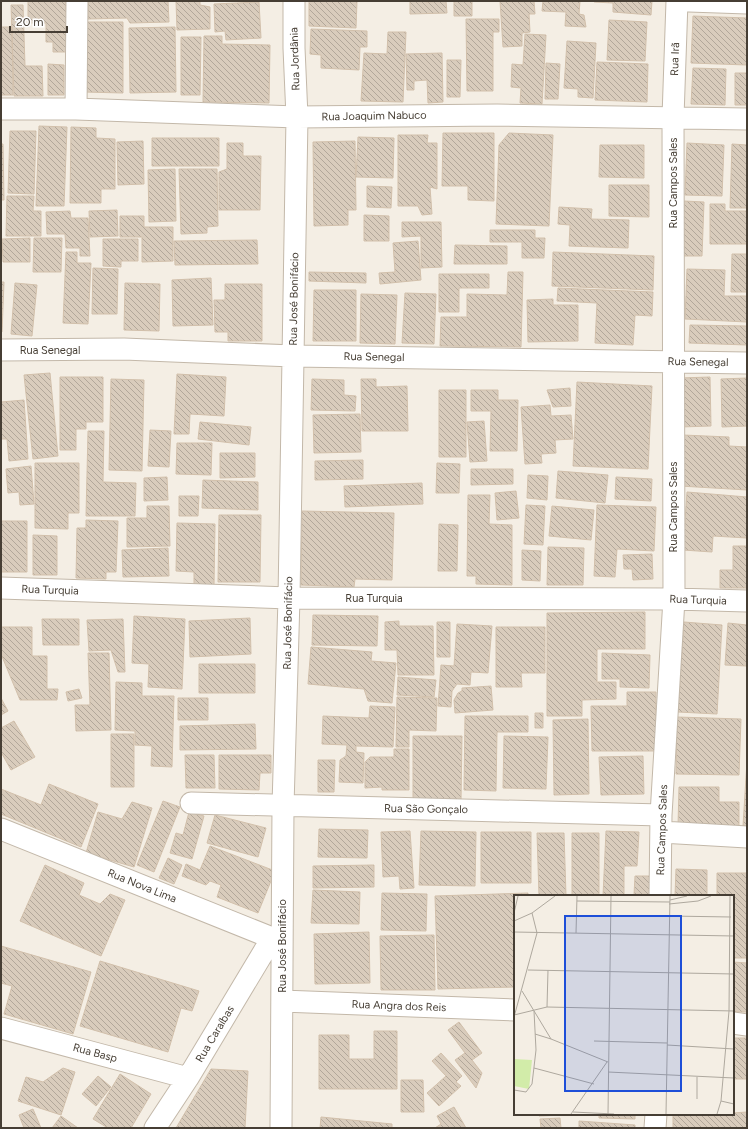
<svg xmlns="http://www.w3.org/2000/svg" width="748" height="1129" viewBox="0 0 748 1129" font-family="Figtree,sans-serif">
<style>
.building{fill:url(#building-back-hatch);stroke:#d2c0ab}
.lines{fill:none;stroke-linecap:round;stroke-linejoin:round}
.street-casing{stroke:#c3b8a9;stroke-width:23}
.street{stroke:#fff;stroke-width:21}
.labels{text-anchor:middle;dominant-baseline:central;stroke-width:3;stroke-linejoin:round;paint-order:stroke}
.street-label{font-size:11px;fill:#463e34;stroke:#fff}
.inset-road{fill:none;stroke:#aea89e;stroke-width:1}
.view{fill:#1d4ed8;fill-opacity:0.15;stroke:#1d4ed8;stroke-width:2}
.inset-edge{fill:none;stroke:#463e34;stroke-width:2}
</style>
<defs>
<pattern id="building-back-hatch" width="6" height="6" patternUnits="userSpaceOnUse"><rect width="6" height="6" fill="#d9ccbc"/><path d="M-1 5l2 2M0 0l6 6M5-1l2 2" fill="none" stroke="#b2a79a"/></pattern>
</defs>
<rect width="100%" height="100%" fill="#f4eee4"/>
<!-- building -->
<path class="building" d="M28 1H66L67 52H53V42H46V23H28Z
M88 1H168L169 22 130 23 127 18 88 19Z
M176 1H200V5L210 7V29L177 30Z
M309 1H357L356 28 309 26Z
M410 1H426V2L446 1 447 13 410 14Z
M454 1H472V16H454Z
M500 1H534L535 14H529L530 32 522 33V46L503 47Z
M543 1H580L579 14 584 15 586 27 565 26 566 12 542 11Z
M594 1H652L651 15 613 12V3L594 2Z
M259 2 261 38 226 40 225 31 215 32 214 4Z
M11 5H23L25 66H42L43 96H14Z
M693 16 747 18V65L691 63Z
M466 19H499V32H493V91H467Z
M609 20 647 22 645 61 607 60Z
M85 22H123V93L84 92Z
M1 27H12L13 95H1Z
M175 27 176 92 130 93 129 28Z
M311 29 367 31V47H360L359 70 321 68V55L310 54Z
M388 32H406L403 102 361 101 364 53 387 54Z
M525 34 546 35 542 104 520 103 521 88 511 87 512 64 523 65Z
M204 36H222V44L270 45 269 103 203 102Z
M181 37H201L200 95H181Z
M567 41 596 43 593 98 578 97V89L564 88Z
M442 53 443 102 428 103 427 80 414 81V90H407L406 54Z
M447 60H461L460 97H447Z
M597 62 648 64 647 102 595 100Z
M546 63 560 64 558 99H545Z
M48 64 64 65V95H48Z
M693 68 726 69 725 105 691 104Z
M735 73H747V105H735Z
M39 126 67 127 64 206H36Z
M71 127 96 128V138L115 139V189H101V203H70Z
M10 131H36L34 194 8 193Z
M443 133H494V201L468 200V186H442Z
M509 133 553 135 549 226 496 224 499 145Z
M398 135H428L427 143H437V189L430 187 432 214 422 215 418 206H398Z
M358 137 394 138 393 178 356 177Z
M152 138H219V166H152Z
M143 141 144 184 118 185 117 142Z
M355 141 356 210H348V225L314 226 313 142Z
M227 143H243V156H261L260 210H219V172L227 169Z
M687 143 724 145 722 196 685 195Z
M1 144H3L4 200H1Z
M732 144 747 145V208H730Z
M600 145H644V178L599 177Z
M175 169 176 221 149 222 148 170Z
M179 169H217L218 226 207 227V233L181 234Z
M609 185H649V217L609 216Z
M367 186 392 187 391 208 367 207Z
M7 196H34L33 211H41V236H6Z
M684 201 704 202 702 256H682Z
M710 204H725V211H747V244H710Z
M559 207 592 209 591 219 629 220 628 248 569 246 570 225 558 224Z
M117 210 118 236 90 237 89 211Z
M70 211 71 218H88L90 256H80V248H66L65 234H47L46 212Z
M364 215 389 216V241H364Z
M120 216H144V227H173V261L142 262V237H120Z
M402 222H441L442 267 421 268V236L402 237Z
M490 230H535V238H545L544 258H522V242H490Z
M30 238V262H3L2 239Z
M34 238H62L61 272H33Z
M103 239H138V261H121V267L103 266Z
M257 240 258 264 175 265 174 241Z
M418 241 421 280 380 284 379 273 395 272 393 243Z
M455 245 507 246V264H454Z
M66 252H77V263H91L88 324 63 323Z
M553 252 654 256 653 290 552 286Z
M732 254H747V292H731Z
M93 268 118 269 117 314H92Z
M687 269 725 270 724 296H747V322L685 319Z
M309 272 366 273V283L309 281Z
M508 272H523L521 347 440 346 441 317H467V294L507 295Z
M439 274H489V288H459V312H439Z
M211 278 213 325 173 326 172 280Z
M1 282H4L2 332H1Z
M15 283 37 285 32 336 11 334Z
M125 283 160 284 159 331 124 330Z
M225 284H262V341H228V332H215L214 300H225Z
M558 288 653 292 652 316 635 315 633 345 595 343 597 303 557 301Z
M314 290H356V341H313Z
M405 293 436 294 434 344 402 343Z
M361 294 397 295 395 344 360 343Z
M553 299V305H578V341L528 342 527 300Z
M690 325 747 326V345L689 343Z
M50 373 58 456 33 459 24 375Z
M177 374 226 377 224 416 190 414 189 434H174Z
M60 377H103V422H86V429H76V450H60Z
M710 377 711 426 680 427V378Z
M747 378V426L722 427 721 379Z
M111 379 144 380 142 471 109 470Z
M312 379 344 380V395L356 396 355 411 311 410Z
M361 379H376V387L407 386 408 431H362Z
M577 382 652 386 648 469 573 466Z
M570 388 571 406 553 407 547 390Z
M439 390H466V457H439Z
M471 390H498V400H518L517 451H490L491 411H471Z
M24 400 28 459 9 461 7 439H1V402Z
M550 405 551 416 571 415 573 439 555 440 556 453 541 454 542 463 525 464 521 407Z
M360 414 361 452 314 453 313 415Z
M484 421 487 461 470 462 467 422Z
M200 422 251 427 249 445 198 439Z
M150 430 171 431 169 467 148 466Z
M88 431H104L103 482 136 483 135 516H86Z
M683 435 729 437V446L747 447V490L680 486Z
M177 443H212L211 475 176 474Z
M220 453H255V477L220 478Z
M363 460V479L315 480V461Z
M35 463H79V513H68V529L35 528Z
M437 463 460 464 459 493H436Z
M31 466 34 504 20 505 19 492 8 493 6 469Z
M471 469H513V484L471 485Z
M558 471 608 475 605 503 556 498Z
M528 475 548 476 547 500 527 498Z
M167 477 168 500 144 501V478Z
M616 477 652 479 651 501 615 499Z
M203 480 258 482V510L202 508Z
M422 483 423 504 345 507 344 486Z
M516 491 519 518 497 520 495 493Z
M687 492 747 497V538L713 536 712 552 683 550Z
M468 495H490L489 524 512 525V585L476 584V576H467Z
M179 496H199L198 516H179Z
M526 505 545 506 543 545 524 544Z
M597 505 656 507 654 551 617 549 615 577 594 576Z
M147 506H169L170 546 127 547V518H147Z
M552 506 594 510 591 540 549 536Z
M302 511 394 513 392 580 355 579 354 587 301 585Z
M219 515H261L260 582H218Z
M86 520 118 521 116 572H106V579L76 578 77 528H86Z
M1 521H27V572H1Z
M177 523 215 524 214 585H194V572L176 571Z
M439 524 458 525 457 571H438Z
M33 535 57 536V575H33Z
M733 546H747V588H720V570H733Z
M548 547 584 548 583 585H547Z
M168 548 169 576 123 577 122 550Z
M522 550 541 551 540 581 522 580Z
M652 554 653 579 633 580 632 569H624L623 555Z
M645 612V649H597V682H616V699L582 700V716H547V613Z
M313 615 378 616 377 646 312 645Z
M134 616 185 619 182 689 148 687 149 664 132 663Z
M250 618 251 654 190 657 189 621Z
M42 619H79V645H43Z
M123 619 125 672H118L111 650 89 651 87 620Z
M399 621V626H433L434 675H398L397 650H385V622Z
M437 622H450V657H437Z
M684 622 722 625 717 714 678 712Z
M728 623 747 625V666L725 665Z
M457 624 492 626 488 673 471 672 470 685 457 684 452 691 451 707 438 706 441 665 454 666Z
M1 627H32V656H47V689H58L57 700H20L1 654Z
M496 627H545V673H521L522 687H496Z
M311 647 372 652 371 661 396 663 392 703 368 701 364 689 308 684Z
M88 653H109L111 730 76 731 75 705H90Z
M602 653 650 655 649 688 620 687V679H602Z
M199 664H255V693H199Z
M398 677 436 680 434 697 397 695Z
M116 682 142 683V696H174L172 767 151 766 152 746 135 745V731L115 730Z
M491 686 493 710 455 713 454 700 458 693 462 691V688Z
M79 689 82 698 68 701 66 692Z
M627 692H656V751H592L591 706H627Z
M397 697 437 698 436 731 409 730V747H396Z
M1 698 8 711 1 715Z
M178 698H208V720H178Z
M370 706 395 707 393 747 356 746V752L364 753 363 783 339 782 340 760 346 756 347 745 322 744 323 716 369 718Z
M535 713H543V728H535Z
M465 716H528V732H497L496 791 464 790Z
M677 717 741 719 739 775 676 774Z
M588 719 589 794 554 795 553 720Z
M14 721 35 757 11 770 1 752V728Z
M255 724 256 749 180 750V726Z
M111 734H134V787H111Z
M413 736H462L461 801H413Z
M504 736 548 737 546 789 503 788Z
M394 749H409V790H382V787L365 788V762L370 757H394Z
M185 755H214L215 788H186Z
M219 755H271V773H260L259 790 219 789Z
M643 756 644 794 601 795 599 757Z
M318 760H335L334 792H318Z
M747 761V826H743Z
M49 784 98 804 81 847 1 814V789L41 805Z
M679 787H719V802H739V827L678 826Z
M163 801 180 807 154 872 137 865Z
M132 802 152 808 134 867 86 853 98 812 122 819Z
M189 812 204 816 192 859 170 853 176 833 183 835Z
M215 815 266 828 258 857 207 843Z
M319 829 368 830 367 858 318 857Z
M410 831 414 888 400 889 399 876 383 877 381 832Z
M421 831 476 832 475 886 419 885Z
M606 831 639 832 637 866H624V896H603Z
M481 832H531V883H481Z
M537 833H564L566 896H539Z
M572 833H599V896H572Z
M210 846 275 871 258 913 217 897 221 885 210 881 206 885 182 876 186 864 200 870Z
M168 858 182 865 174 884 159 878Z
M45 865 84 883 79 895 100 904 110 894 125 900 101 956 20 921Z
M374 865V887L313 888V866Z
M676 869 707 870V896H675Z
M717 873H747V958H733V896H717Z
M635 876H653L652 896 634 895Z
M313 890 360 892 359 924 311 923Z
M382 893 427 894 426 931 381 930Z
M528 893V896H515V987L438 989 435 896Z
M369 932 370 983 315 984 314 934Z
M434 935 435 990H381L380 936Z
M1 946 91 972 73 1034 4 1014 12 986 1 983Z
M100 961 199 991 192 1011 181 1008 168 1052 80 1026Z
M733 962 747 963V1012H733Z
M459 1022 482 1053 472 1060 482 1073 476 1088 455 1060 465 1053 448 1030Z
M374 1031H397V1089H319V1035H349V1059H374Z
M733 1038H747V1079H733Z
M441 1053 462 1076 456 1082 461 1086 439 1106 427 1093 446 1076 432 1061Z
M63 1068 75 1072 61 1115 18 1101 26 1077 43 1082Z
M211 1069 248 1071 245 1128H176Z
M120 1074 151 1094 131 1128H108L93 1119Z
M98 1076 111 1087 96 1106 82 1094Z
M401 1080H423L424 1112H401Z
M454 1107 466 1128H435L441 1124 437 1116Z
M33 1109 41 1128H24L19 1115Z
M747 1112V1128H673V1114H733V1113Z
M539 1114H594L539 1116Z
M599 1114H635V1119L599 1118Z
M61 1116 78 1128H52Z
M321 1117 392 1124V1128H320Z
M560 1118 561 1128H541L540 1119Z
M579 1121 635 1125V1128H579Z"/>
<g class="lines">
<defs>
<path id="street" d="M689 1 747 3
M1 109H76L297 117 497 115 747 119
M76 109 77 1
M1 350 124 349 293 356 747 363
M1 588 289 598 674 599 747 601
M191 803 661 815
M1 829 282 942
M661 832 747 837
M660 896 661 815 674 599 673 117 677 1
M282 1001 515 1010
M733 1023 747 1025
M1 1028 188 1078
M155 1128 188 1078 272 938
M281 1128 283 806 289 598 297 117 294 48V1
M655 1128 656 1114"/>
</defs>
<!-- street casing -->
<use href="#street" class="street-casing"/>
<!-- street -->
<use href="#street" class="street"/>
</g>
<g class="labels">
<!-- street labels -->
<g class="street-label">
<text transform="translate(295 59) rotate(-92)">Rua Jordânia</text>
<text transform="translate(675 59) rotate(-88)">Rua Irã</text>
<text transform="translate(374 116) rotate(-1)">Rua Joaquim Nabuco</text>
<text transform="translate(673 183) rotate(-90)">Rua Campos Sales</text>
<text transform="translate(294 299) rotate(-89)">Rua José Bonifácio</text>
<text x="50" y="350">Rua Senegal</text>
<text transform="translate(374 357) rotate(1)">Rua Senegal</text>
<text transform="translate(698 362) rotate(1)">Rua Senegal</text>
<text transform="translate(673 507) rotate(-90)">Rua Campos Sales</text>
<text transform="translate(50 590) rotate(2)">Rua Turquia</text>
<text x="374" y="598">Rua Turquia</text>
<text transform="translate(698 600) rotate(2)">Rua Turquia</text>
<text transform="translate(288 623) rotate(-89)">Rua José Bonifácio</text>
<text transform="translate(426 809) rotate(1)">Rua São Gonçalo</text>
<text transform="translate(662 830) rotate(-88)">Rua Campos Sales</text>
<text transform="translate(142 886) rotate(22)">Rua Nova Lima</text>
<text transform="translate(282 946) rotate(-90)">Rua José Bonifácio</text>
<text transform="translate(399 1006) rotate(2)">Rua Angra dos Reis</text>
<text transform="translate(215 1034) rotate(-59)">Rua Caraíbas</text>
<text transform="translate(95 1053) rotate(15)">Rua Basp</text>
</g>
</g>
<!-- overview -->
<g transform="translate(514 895)">
<rect width="220" height="220" fill="#f4eee4"/>
<path d="M0 164 18 165 15 194 0 191Z" fill="#d2eca9"/>
<path class="inset-road" d="M156 5 173 1M63 6 156 7M155 9 184 6 197 1M0 18 4 1M156 21 217 22M0 26 18 18 41 1M0 37 220 41M62 38 63 1M14 75 220 79M8 96 37 144 94 167M33 112 34 75M0 120 33 112 220 116M0 122 23 38 18 18M21 139 37 144M80 146 153 148M153 150 220 154M20 173 80 189M94 177 220 183M0 195 12 197 18 189 22 155 20 116M183 204V182M207 206 220 209M59 217 100 219M57 219 93 167M94 219 97 1M152 219 156 1M203 219 207 206 215 116 216 1"/>
<path class="view" d="M51 21H167V196H51Z"/>
<rect width="220" height="220" class="inset-edge"/>
</g>
<!-- border -->
<rect width="748" height="1129" fill="none" stroke="#463e34" stroke-width="4"/>
<!-- scale -->
<path d="M10 26v6h57v-6" fill="none" stroke="#463e34" stroke-width="2"/>
<text x="16" y="26" font-size="12" fill="#463e34" stroke="#ffffff" stroke-width="3" paint-order="stroke">20 m</text>
</svg>
